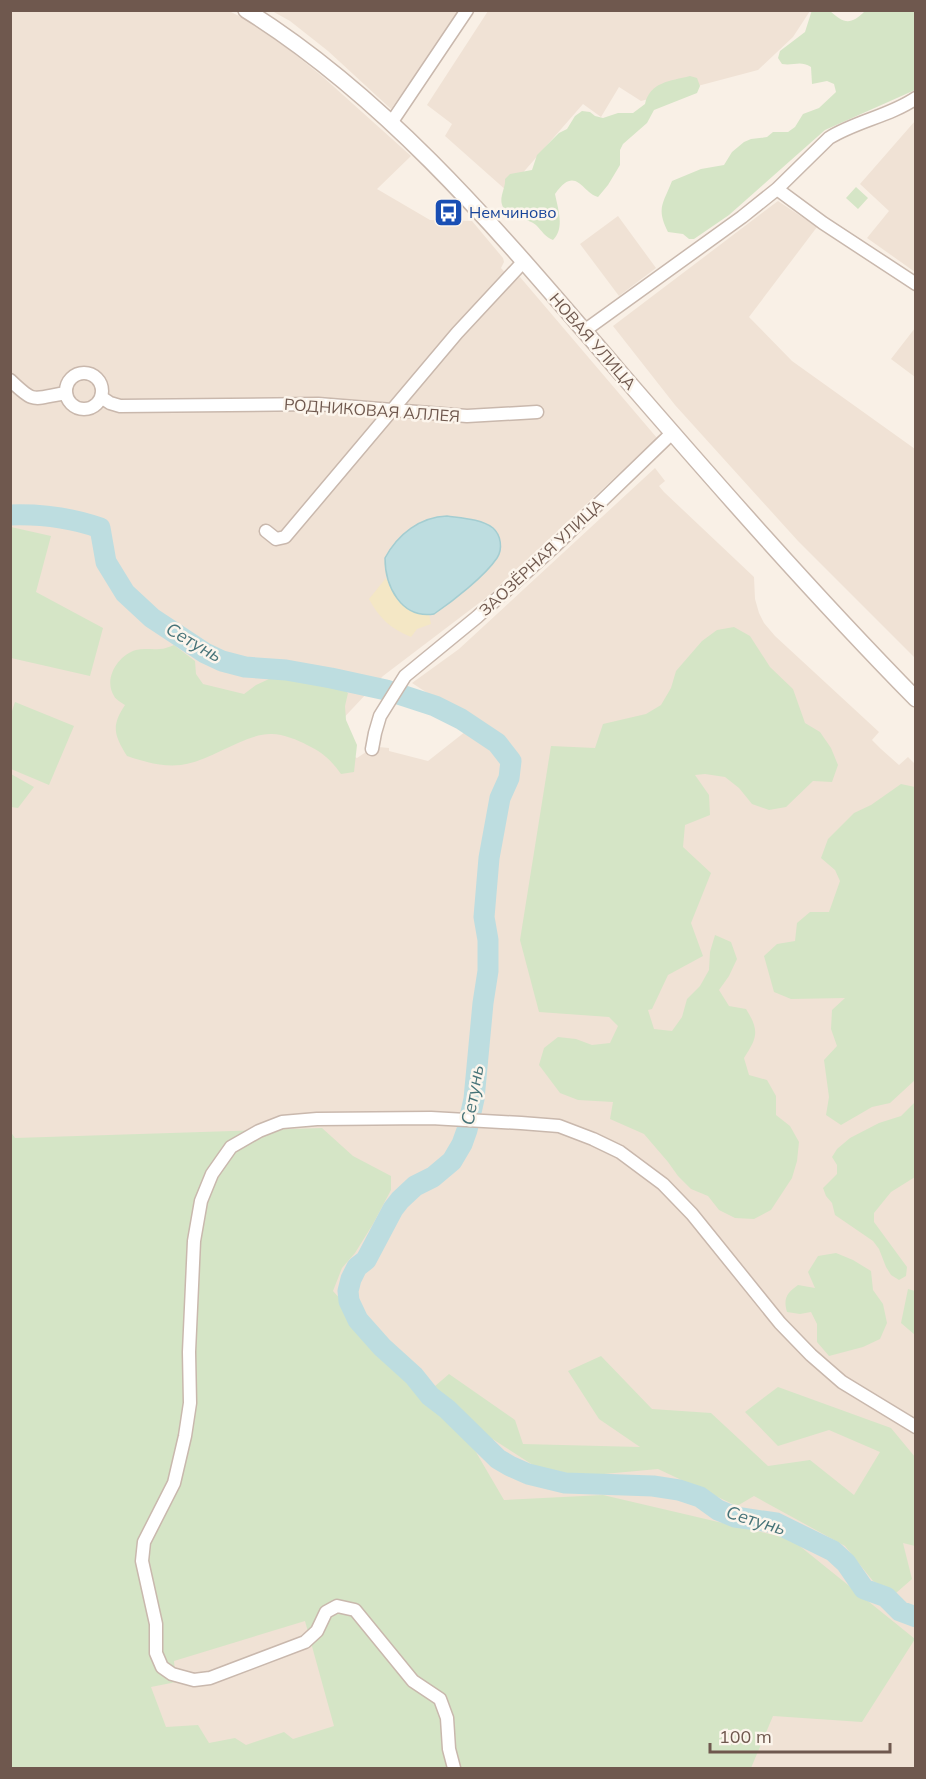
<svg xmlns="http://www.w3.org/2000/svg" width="926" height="1779" viewBox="0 0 926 1779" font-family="Mulish,sans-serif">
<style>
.residential{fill:#f0e2d5}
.green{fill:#d5e5c6;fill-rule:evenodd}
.sand{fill:#f4e7c5}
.water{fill:#bddde0;stroke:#a4cdd1;stroke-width:1.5}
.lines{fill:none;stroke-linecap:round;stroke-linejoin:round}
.river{stroke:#bddde0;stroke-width:21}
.minor-casing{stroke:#c9b8ad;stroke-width:15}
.tertiary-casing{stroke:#c9b8ad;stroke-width:18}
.minor{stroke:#fff;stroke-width:12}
.tertiary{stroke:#fff;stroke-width:15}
.labels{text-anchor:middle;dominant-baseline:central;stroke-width:5;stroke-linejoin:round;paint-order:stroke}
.transit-label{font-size:16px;fill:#164399;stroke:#fcf5ec;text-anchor:start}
.street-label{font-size:16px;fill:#6f584e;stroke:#fcf5ec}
.water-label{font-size:18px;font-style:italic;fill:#477479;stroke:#fcf5ec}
</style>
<rect width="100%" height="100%" fill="#f9f0e6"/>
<!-- residential -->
<path class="residential" d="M11 11H229L243 18 276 39 323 77 411 156 377 189 430 220 472 221 503 258 504 262 501 268 513 281 520 277 657 438 487 597 383 676 322 741 357 758 369 750H378L379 747 389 748V751L428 761 475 724 412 683 459 649 655 468 665 481 659 486 664 492 754 577 755 599 759 613 764 623 775 636 879 732 872 740 881 749 899 765 908 757 915 764V1768H11Z
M272 11H460L391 109 328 51 290 21Z
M488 11H810L793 37 758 70 641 101 619 87 601 117 583 104 507 191 445 136 452 124 427 105Z
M915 121V272L867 238 889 211 860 184Z
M778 201 817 227 749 317 792 361 915 449V658L798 541 675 405 613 326Z
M618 216 656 268 619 296 580 244Z
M915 328V377L891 359Z"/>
<!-- green -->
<path class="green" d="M812 10 830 11C844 24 851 25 865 11H915V90L825 130 729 215 694 239H689L683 234 668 232C656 208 663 204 672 181L701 169 724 165 732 152 744 142 751 139 767 137 773 132H788L795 127 803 114 819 108 836 92 834 84 827 81 812 84 811 67C800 60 794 66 782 64L778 58 780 51 805 32Z
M690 76 697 78 700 86 697 93 654 110 647 123 623 144 620 150V165L608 185 598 197C582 193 576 164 555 194 558 209 565 228 553 240 545 237 542 231 536 225 526 217 510 218 503 207 498 198 506 188 505 179L510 174 532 170 537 155 559 133 567 129 575 116 582 111 590 112 595 116 603 118 618 113H633L645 104C650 82 670 81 690 76Z
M856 187 868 198 858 209 846 198Z
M11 527 51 536 36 592 103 628 90 676 11 658Z
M734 627 750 636 770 667 793 689 805 723 820 732 831 748 838 765 832 782 813 781 786 807 769 810 752 804 739 788 725 777 705 774 695 775 709 795 710 815 685 825 683 847 711 873 691 923 703 956 668 975 652 1009 648 1010 654 1029 672 1031 682 1017 687 999 700 986 709 970 710 952 715 935 731 942 737 959 729 976 719 990 729 1006 746 1009C760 1031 757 1038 744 1058L749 1075 767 1080 776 1096V1115L790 1126 799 1142 797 1161 792 1178 771 1210 754 1219 735 1218 719 1210 708 1196 691 1189 678 1176 668 1162 644 1134 610 1119 613 1102 578 1100 560 1093 539 1065 544 1048 558 1037 576 1039 592 1045 610 1043 618 1026 609 1017 539 1012 520 940 551 746 595 748 603 724 646 714 661 705 671 688 676 671 702 641 717 630Z
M174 645 195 661 196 674 203 684 244 694 256 685 269 679 283 677 338 685 348 693 345 706 346 720 357 745 354 772 341 774C331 760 322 752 307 745 298 740 283 734 272 734 245 733 211 761 181 765 162 767 145 762 127 756 114 735 111 726 125 705 122 703 116 700 114 696 103 679 118 655 136 650 144 648 152 650 160 649 164 649 169 647 174 645Z
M15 702 74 726 49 785 11 769V714Z
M11 774 34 787 18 808 11 807Z
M901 784 915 787V1080L890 1103 872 1107 841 1125 826 1115 829 1097 824 1060 837 1046 831 1029 832 1010 845 998 791 999 774 992 764 956 777 944 795 941 797 923 810 912H829L840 881 835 870 821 858 828 839 854 813 871 805Z
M915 1102 914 1123 916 1132 915 1177 891 1192 874 1213V1222L907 1267 906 1276 899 1280 891 1275 886 1267 879 1249 873 1241 835 1215 832 1203 826 1196 823 1188 837 1174V1165L832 1157 837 1149 850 1138 879 1123 901 1116Z
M322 1128 353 1156 391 1176V1190L373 1224 355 1253 342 1268 333 1291 473 1447 504 1500 603 1495 791 1539 915 1639 862 1722 773 1716 751 1768H11L10 1131 15 1138ZM305 1621 334 1726 293 1739 284 1732 246 1745 235 1738 209 1743 198 1725 166 1727 151 1687 176 1682 174 1661Z
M836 1253 853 1260 871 1271 873 1290 883 1304 887 1323 880 1339 863 1347 829 1356 817 1342V1324L811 1312 800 1314 787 1312C783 1298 787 1293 798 1285L815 1288 808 1272 818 1256Z
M908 1289 915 1291V1335L901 1323Z
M601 1356 652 1409 711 1413 768 1466 810 1460 854 1495 880 1452 829 1430 778 1446 745 1412 778 1387 891 1428 915 1457V1546L903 1543 912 1579 896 1593 873 1581 845 1546 754 1496 737 1506 658 1469 582 1476 536 1467 477 1429 434 1387 449 1374 515 1420 523 1444 640 1447 599 1419 568 1371Z"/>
<!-- sand -->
<path class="sand" d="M386 578C395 598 406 613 429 614L431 624 417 629 411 637C391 629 379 618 369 599Z"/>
<!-- water -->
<path class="water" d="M447 516C461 518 482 519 493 528 501 535 503 549 497 558 485 576 453 601 434 614 401 619 385 586 385 558 398 534 420 517 447 516Z"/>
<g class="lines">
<!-- river -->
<path class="river" d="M10 515C40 514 72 518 100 528L106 562 125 593 152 618 205 653 222 661 245 667 286 670 331 678 386 690 435 706 461 719 497 743 511 761 509 778 500 798 489 858 484 917 488 940V971L483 1003 474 1099 467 1130 462 1144 452 1161 433 1177 415 1186 400 1200 393 1209 366 1260 357 1267 351 1279 348 1291 349 1301 358 1320 382 1347 414 1376 430 1396 447 1409 498 1459 510 1466 528 1474 565 1483 653 1486 679 1490 700 1497 718 1510 735 1517 776 1523 833 1551 846 1563 864 1589 886 1597 900 1611 916 1617"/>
<defs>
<path id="minor" d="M391 123 467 10
M777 189 823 223 916 284
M584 331 742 217 777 189 829 138C856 121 890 116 916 98
M66 391a18 18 0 1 1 36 0a18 18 0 1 1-36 0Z
M10 380C35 404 32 399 65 393
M101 397 110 403 120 406 318 404 467 416 537 412
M266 531 276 539 285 537 457 333 524 261
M372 749 375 733 380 716 405 676 477 617 555 546 672 433
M454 1768 449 1749 447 1718 440 1699 413 1681 355 1610 337 1606 326 1612 317 1631 305 1642 210 1678 194 1680 172 1674 162 1667 156 1653V1624L142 1561 144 1542 174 1483 185 1436 190 1403 189 1352 194 1241 201 1201 212 1174 231 1147 259 1131 282 1122 317 1119 431 1118 521 1123 559 1126 593 1139 620 1152 663 1184 692 1214 780 1323 811 1355 842 1382 916 1427"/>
<path id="tertiary" d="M246 10C393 102 505 239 617 369 714 481 812 593 916 699"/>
</defs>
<!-- minor casing -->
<use href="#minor" class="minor-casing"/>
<!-- tertiary casing -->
<use href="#tertiary" class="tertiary-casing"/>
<!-- minor -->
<use href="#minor" class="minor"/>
<!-- tertiary -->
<use href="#tertiary" class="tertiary"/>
</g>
<!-- icons -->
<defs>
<symbol id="bus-square" viewBox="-11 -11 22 22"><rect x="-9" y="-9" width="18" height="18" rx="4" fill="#1a4fb4" stroke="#fcf5ec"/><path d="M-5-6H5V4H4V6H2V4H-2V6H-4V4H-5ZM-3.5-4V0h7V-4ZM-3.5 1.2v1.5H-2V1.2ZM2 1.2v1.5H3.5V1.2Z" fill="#fff"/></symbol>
</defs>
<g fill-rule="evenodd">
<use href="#bus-square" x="432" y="196" width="33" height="33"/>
</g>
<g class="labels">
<!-- transit labels -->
<g class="transit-label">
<text x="469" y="212">Немчиново</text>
</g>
<!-- street labels -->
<g class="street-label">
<text transform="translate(593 341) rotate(49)">НОВАЯ УЛИЦА</text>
<text transform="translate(372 410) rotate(4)">РОДНИКОВАЯ АЛЛЕЯ</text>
<text transform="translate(541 557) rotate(-43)">ЗАОЗЁРНАЯ УЛИЦА</text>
</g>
<!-- water labels -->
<g class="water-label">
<text transform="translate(194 642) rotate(30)">Сетунь</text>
<text transform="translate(472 1095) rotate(-80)">Сетунь</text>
<text transform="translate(756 1520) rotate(17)">Сетунь</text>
</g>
</g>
<!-- border -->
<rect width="926" height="1779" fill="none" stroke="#6f584e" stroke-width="24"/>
<!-- scale -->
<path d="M710 1743v9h180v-9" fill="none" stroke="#6f584e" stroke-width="3"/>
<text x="719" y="1743" font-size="18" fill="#6f584e" stroke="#fcf5ec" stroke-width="4.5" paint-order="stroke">100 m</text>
</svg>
